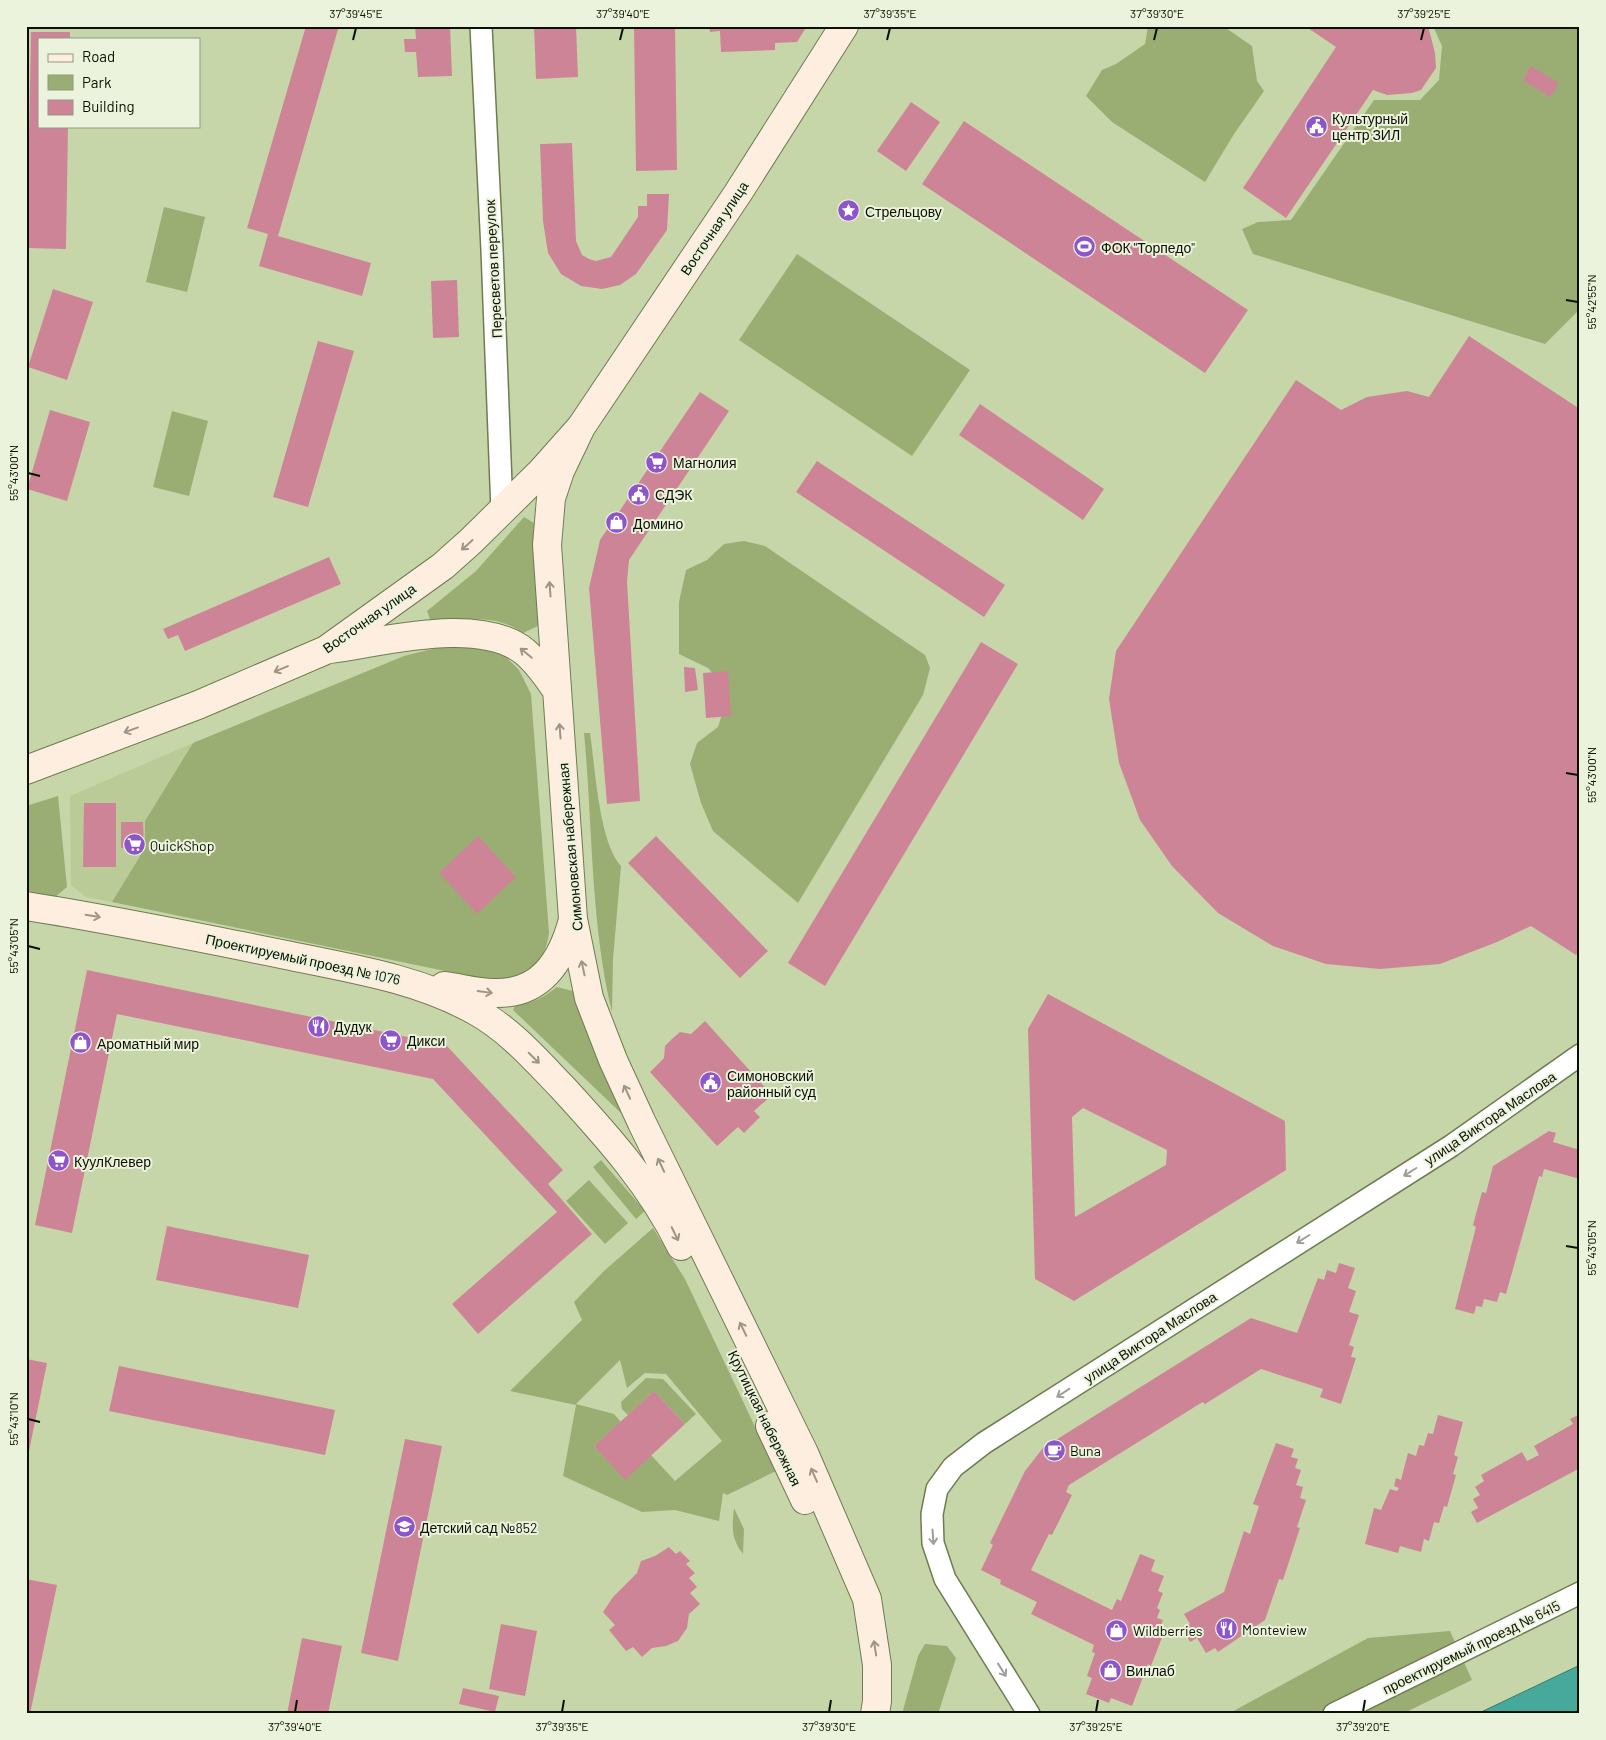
<svg xmlns="http://www.w3.org/2000/svg" width="1606" height="1740" viewBox="0 0 1606 1740" font-family="Barlow,sans-serif">
<style>
.built{fill:#bacb97}
.green{fill:#9aad73;fill-rule:evenodd}
.water{fill:#47a99c;stroke:#357b6e}
.building{fill:#ce8497;fill-rule:evenodd}
.lines{fill:none;stroke-linecap:round;stroke-linejoin:round}
.minor-casing{stroke:#6e7c52;stroke-width:24}
.secondary-casing{stroke:#6e7c52;stroke-width:30}
.minor{stroke:#fff;stroke-width:21}
.secondary{stroke:#feeedf;stroke-width:28}
.oneway{stroke:#9d9587}
.oneway2{stroke:#9e9f9a}
.ticks{fill:none;stroke:#0c1002;stroke-width:2}
.labels{text-anchor:middle;dominant-baseline:central;stroke-width:4;stroke-linejoin:round;paint-order:stroke}
.poi-label{font-size:14px;fill:#0c1002;stroke:#ebf3dc;text-anchor:start}
.street-label{font-size:14px;fill:#0c1002;stroke:#ebf3dc}
.neatline{fill:none;stroke:#0c1002;stroke-width:2}
.ticks-label{font-size:12px;text-anchor:middle;fill:#0c1002}
</style>
<rect width="100%" height="100%" fill="#c7d6a9"/>
<!-- built -->
<path class="built" d="M193 743 145 821V848L112 902 86 897 71 885 70 796Z"/>
<!-- green -->
<path class="green" d="M1148 26H1223L1252 46 1257 81 1264 91 1234 134 1205 182 1112 122 1086 96 1102 70 1116 64 1145 44Z
M1433 26H1580V309L1545 344 1253 254 1242 229 1258 222 1291 220 1374 100H1420L1439 80 1442 46Z
M164 207 205 217 187 292 146 282Z
M797 254 970 370 912 456 739 340Z
M172 411 208 421 189 496 153 487Z
M524 517 534 523 533 550 540 625 523 633C496 613 463 620 432 625L427 611 476 571Z
M744 541 765 546 925 655 930 668 923 695 798 903 713 831 701 803 690 764 697 743 718 727 724 708 726 689 708 668 679 654V602L686 570 707 560 724 544Z
M456 643 502 653 519 670 531 694 549 933C544 965 533 968 508 984L112 902 145 848V821L193 743 404 656Z
M584 733H590C595 766 599 843 621 866L613 959 612 1012C590 921 593 826 584 733Z
M58 796 67 887 54 898 28 891 26 806Z
M557 987 577 992 629 1109 621 1113 513 1010 516 1004C533 1003 543 998 557 987Z
M601 1160 645 1211 636 1219 593 1167Z
M589 1180 628 1223 605 1244 566 1201Z
M653 1228 685 1279 776 1471 727 1495 723 1493 719 1521 675 1510 642 1512 563 1476 576 1405 510 1391 582 1320 574 1302 604 1271ZM620 1360 627 1388 645 1373 666 1374 722 1441 675 1481 651 1455 625 1479 594 1446 621 1422 614 1414 576 1404Z
M646 1378 663 1379 696 1414 685 1424 654 1391 628 1415 622 1409 621 1402Z
M734 1508 744 1529 743 1554C731 1539 732 1527 734 1508Z
M1450 1631 1472 1680 1402 1714H1228L1368 1638Z
M925 1644 947 1646 956 1658 938 1714H902L918 1656Z"/>
<!-- water -->
<path class="water" d="M1580 1665V1714H1477Z"/>
<!-- building -->
<path class="building" d="M306 26H339L278 236 371 263 362 296 259 266 268 234 247 228Z
M415 26H450L452 76 418 77 416 52H405L404 39H416Z
M534 26H576L578 77 536 79Z
M634 26H675L677 170 636 171Z
M709 26H807L797 42 775 43V50L721 52 720 31 710 32Z
M1305 26H1428L1435 53 1436 68 1421 90 1412 93 1387 95 1373 90 1286 218 1243 188 1336 47Z
M31 32H70V39H39V126H68L66 249 27 248Z
M1531 66 1559 83 1550 97 1523 80Z
M911 102 940 122 906 171 877 151Z
M964 121 1248 310 1205 373 922 184Z
M572 143 576 241 582 255 589 259 596 261 611 257 638 217V206H647V194H669L667 230 636 274 620 285 602 289 581 286 561 274 548 253 543 221 540 144Z
M457 280 459 337 433 338 431 281Z
M53 289 93 302 67 380 28 367Z
M1469 336 1580 409V949L1576 955 1531 926 1497 942 1440 964 1380 969 1326 964 1273 946 1218 913 1172 866 1140 820 1119 763 1109 699 1116 651 1296 380 1341 410 1367 397 1407 391 1429 397Z
M318 341 354 351 308 507 273 497Z
M700 392 729 411 629 560 627 582 640 801 607 804 589 588 600 540Z
M980 404 1104 489 1083 520 959 435Z
M50 410 90 422 67 501 27 489Z
M817 461 1005 585 984 617 796 492Z
M329 557 341 584 185 651 178 635 168 639 163 629Z
M981 642 1018 664 825 986 788 963Z
M684 667 695 668 698 690 685 692Z
M728 671 731 716 706 718 703 673Z
M84 803H116V867H83Z
M121 822H143L144 848H121Z
M478 836 516 877 477 914 439 873Z
M656 836 768 951 740 978 628 863Z
M87 970 446 1045 563 1170 548 1184 592 1234 478 1334 452 1304 557 1212 433 1079 117 1014 72 1233 35 1225Z
M1048 994 1285 1121 1286 1170 1074 1301 1035 1279 1028 1029ZM1083 1108 1167 1150 1166 1165 1075 1217 1072 1117Z
M705 1021 772 1095 754 1111 760 1117 744 1133 738 1127 717 1146 650 1072 664 1058 665 1046 672 1039 680 1032 691 1034Z
M1549 1131 1556 1133 1553 1142 1580 1150V1179L1544 1169 1542 1177 1539 1176 1506 1294 1500 1292 1497 1302 1484 1299 1482 1307 1476 1306 1474 1314 1455 1309 1476 1227 1473 1225 1482 1192 1486 1193 1493 1166Z
M167 1226 309 1255 298 1308 156 1280Z
M1339 1263 1355 1268 1348 1288 1356 1291 1349 1312 1359 1315 1349 1345 1354 1347 1351 1357 1356 1358 1341 1404 1320 1397 1323 1389 1261 1369 1205 1404 1203 1402 1201 1403 1069 1485 1066 1492 1072 1495 1052 1535 1049 1534 1031 1570 1112 1610 1117 1599 1121 1601 1140 1554 1155 1560 1151 1571 1164 1576 1158 1591 1163 1593 1157 1608 1160 1610 1157 1618 1163 1620 1158 1633 1163 1635 1151 1666 1148 1664 1132 1706 1111 1698 1109 1703 1086 1694 1092 1678 1087 1676 1095 1653 1092 1652 1094 1645 1031 1614 1037 1602 1000 1584 1001 1580 981 1570 993 1545 990 1543 1025 1471 1043 1448 1251 1318 1297 1333 1318 1278 1324 1280 1327 1270 1336 1273Z
M26 1359 47 1363 27 1461H26Z
M119 1366 335 1410 325 1455 109 1411Z
M654 1391 685 1424 625 1480 594 1446Z
M1580 1414V1468L1477 1523 1471 1512 1478 1508 1473 1499 1480 1495 1475 1487 1484 1481 1481 1475 1522 1452 1527 1461 1539 1455 1534 1446 1573 1424 1570 1419Z
M1438 1415 1463 1422 1454 1455 1458 1457 1453 1474 1456 1475 1447 1507 1444 1506 1439 1523 1434 1522 1429 1541 1424 1539 1421 1552 1400 1546 1398 1553 1365 1544 1374 1508 1381 1510 1390 1489 1397 1491 1399 1488 1394 1486 1396 1478 1401 1480 1408 1453 1416 1456 1419 1445 1424 1446 1428 1433 1433 1434Z
M405 1439 442 1446 398 1661 361 1653Z
M1276 1443 1294 1449 1291 1457 1298 1459 1295 1468 1301 1470 1296 1485 1303 1487 1300 1498 1306 1500 1297 1527 1300 1528 1283 1580 1279 1579 1265 1620 1218 1652 1215 1648 1206 1653 1197 1638 1190 1642 1183 1628 1190 1624 1184 1614 1224 1592 1244 1531 1250 1534 1259 1506 1253 1504Z
M669 1547 676 1554 680 1551 690 1561 686 1564 695 1573 689 1578 697 1587 690 1593 700 1604 689 1614 687 1628 678 1641 666 1646 652 1648 642 1657 633 1647 626 1651 609 1630 615 1625 603 1612 613 1597 637 1573 641 1561 655 1556Z
M26 1579 57 1585 30 1714H26Z
M501 1624 537 1631 525 1696 489 1689Z
M302 1638 342 1646 328 1714H287Z
M463 1688 499 1696 495 1712 459 1704Z"/>
<g class="lines">
<defs>
<path id="minor" d="M481 26 492 250 502 511
M1029 1714 945 1579 933 1543 932 1514 937 1489 953 1467 984 1443 1451 1146 1580 1055
M1334 1714 1580 1593"/>
<path id="secondary" d="M581 427 560 471 551 498 547 545 573 919 589 998 613 1060 642 1123 804 1453 867 1599 877 1665V1701L875 1714
M330 649C383 642 480 615 525 652 538 663 547 676 557 691
M26 770 198 705 326 650 443 566 471 541 541 472 581 427 738 193 844 26
M26 906C115 920 203 938 291 956 354 969 418 979 474 1010 509 1029 535 1059 562 1087 608 1137 651 1185 681 1246
M444 986C460 988 477 993 493 993 541 995 562 961 573 920
M770 1426 805 1500"/>
</defs>
<!-- minor casing -->
<use href="#minor" class="minor-casing"/>
<!-- secondary casing -->
<use href="#secondary" class="secondary-casing"/>
<!-- minor -->
<use href="#minor" class="minor"/>
<!-- secondary -->
<use href="#secondary" class="secondary"/>
</g>
<!-- one-way arrows -->
<defs><path id="oneway-shaft" d="M-6 0H5M1.5-3L5.5 0L1.5 3" fill="none" stroke-width="1.6" stroke-linecap="round" stroke-linejoin="round" transform="scale(1.25)"/></defs>
<g class="oneway">
<use href="#oneway-shaft" transform="translate(467 545) rotate(138)"/>
<use href="#oneway-shaft" transform="translate(550 589) rotate(-94)"/>
<use href="#oneway-shaft" transform="translate(526 653) rotate(-141)"/>
<use href="#oneway-shaft" transform="translate(281 669) rotate(157)"/>
<use href="#oneway-shaft" transform="translate(131 730) rotate(160)"/>
<use href="#oneway-shaft" transform="translate(560 731) rotate(-94)"/>
<use href="#oneway-shaft" transform="translate(93 916) rotate(10)"/>
<use href="#oneway-shaft" transform="translate(583 968) rotate(-102)"/>
<use href="#oneway-shaft" transform="translate(485 992) rotate(8)"/>
<use href="#oneway-shaft" transform="translate(534 1058) rotate(45)"/>
<use href="#oneway-shaft" transform="translate(627 1092) rotate(-115)"/>
<use href="#oneway-shaft" transform="translate(661 1165) rotate(-115)"/>
<use href="#oneway-shaft" transform="translate(675 1234) rotate(64)"/>
<use href="#oneway-shaft" transform="translate(743 1329) rotate(-116)"/>
<use href="#oneway-shaft" transform="translate(814 1475) rotate(-114)"/>
<use href="#oneway-shaft" transform="translate(875 1648) rotate(-99)"/>
</g>
<g class="oneway2">
<use href="#oneway-shaft" transform="translate(1410 1172) rotate(148)"/>
<use href="#oneway-shaft" transform="translate(1303 1239) rotate(148)"/>
<use href="#oneway-shaft" transform="translate(1063 1393) rotate(147)"/>
<use href="#oneway-shaft" transform="translate(933 1537) rotate(86)"/>
<use href="#oneway-shaft" transform="translate(1002 1670) rotate(58)"/>
</g>
<!-- ticks -->
<path class="ticks" d="M353 40 356 28M620 40 623 28M887 40 890 28M1154 40 1157 28M1421 40 1424 28M1566 300 1578 302M28 473 40 476M1566 773 1578 775M28 946 40 949M1566 1246 1578 1248M28 1419 40 1422M295 1712 297 1700M562 1712 564 1700M829 1712 831 1700M1096 1712 1098 1700M1363 1712 1365 1700"/>
<!-- icons -->
<defs>
<symbol id="civic-disc" viewBox="-11 -11 22 22"><circle r="9.5" fill="#8d54cb" stroke="#ebf3dc"/><path d="M-.6-6.5H3V-4.5H.6V-3L4-1V1h2V6H-6V1h2V-1L-.6-3ZM-1.2 2.5V6h2.4V2.5Z" fill="#fff"/></symbol>
<symbol id="sight-disc" viewBox="-11 -11 22 22"><circle r="9.5" fill="#8d54cb" stroke="#ebf3dc"/><path d="M0-6L1.8-2.2L6-1.7L2.9 1.2L3.7 5.4L0 3.3L-3.7 5.4L-2.9 1.2L-6-1.7L-1.8-2.2Z" fill="#fff"/></symbol>
<symbol id="stadium-disc" viewBox="-11 -11 22 22"><circle r="9.5" fill="#8d54cb" stroke="#ebf3dc"/><path d="M0-5a6.5 5 0 1 0 0 10a6.5 5 0 1 0 0-10ZM-3.5-1.8h7v3.6h-7Z" fill="#fff"/></symbol>
<symbol id="supermarket-disc" viewBox="-11 -11 22 22"><circle r="9.5" fill="#8d54cb" stroke="#ebf3dc"/><path d="M-6-5.5h2.5l.6 2H6L4.5 2H-2.5L-4.4-4H-6ZM-1.5 3.2a1.3 1.3 0 1 0 .1 0ZM3 3.2a1.3 1.3 0 1 0 .1 0Z" fill="#fff"/></symbol>
<symbol id="shop-disc" viewBox="-11 -11 22 22"><circle r="9.5" fill="#8d54cb" stroke="#ebf3dc"/><path d="M-5-2.5h2.3a2.7 3.5 0 0 1 5.4 0H5L5.5 6h-11ZM-1.5-2.5h3a1.5 2.3 0 0 0-3 0Z" fill="#fff"/></symbol>
<symbol id="restaurant-disc" viewBox="-11 -11 22 22"><circle r="9.5" fill="#8d54cb" stroke="#ebf3dc"/><path d="M-5-6h1v4h1v-4h1v4h1v-4h1v5L-1.5 .5V6h-2V.5L-5-1ZM5-6V6H3V1.5H1.5Q1.5-4 5-6Z" fill="#fff"/></symbol>
<symbol id="cafe-disc" viewBox="-11 -11 22 22"><circle r="9.5" fill="#8d54cb" stroke="#ebf3dc"/><path d="M-5.5-4.5H6V0H3Q3 3.5 0 3.5H-2.5Q-5.5 3.5-5.5 0ZM3-3.2v2h1.7v-2ZM-6 4.5H4V6H-6Z" fill="#fff"/></symbol>
<symbol id="school-disc" viewBox="-11 -11 22 22"><circle r="9.5" fill="#8d54cb" stroke="#ebf3dc"/><path d="M0-5L7-2L0 1L-7-2ZM-4 1L0 2.5L4 1V4Q0 6-4 4Z" fill="#fff"/></symbol>
</defs>
<g fill-rule="evenodd">
<use href="#civic-disc" x="1304" y="114" width="25" height="25"/>
<use href="#sight-disc" x="836" y="198" width="25" height="25"/>
<use href="#stadium-disc" x="1072" y="234" width="25" height="25"/>
<use href="#supermarket-disc" x="644" y="450" width="25" height="25"/>
<use href="#civic-disc" x="626" y="482" width="25" height="25"/>
<use href="#shop-disc" x="604" y="510" width="25" height="25"/>
<use href="#supermarket-disc" x="122" y="832" width="25" height="25"/>
<use href="#restaurant-disc" x="306" y="1014" width="25" height="25"/>
<use href="#supermarket-disc" x="378" y="1028" width="25" height="25"/>
<use href="#shop-disc" x="68" y="1030" width="25" height="25"/>
<use href="#civic-disc" x="698" y="1070" width="25" height="25"/>
<use href="#supermarket-disc" x="46" y="1148" width="25" height="25"/>
<use href="#cafe-disc" x="1042" y="1438" width="25" height="25"/>
<use href="#school-disc" x="392" y="1514" width="25" height="25"/>
<use href="#restaurant-disc" x="1214" y="1616" width="25" height="25"/>
<use href="#shop-disc" x="1104" y="1618" width="25" height="25"/>
<use href="#shop-disc" x="1098" y="1658" width="25" height="25"/>
</g>
<g class="labels">
<!-- poi labels -->
<g class="poi-label">
<text x="1332" y="118">Культурный<tspan x="1332" dy="16">центр ЗИЛ</tspan></text>
<text x="865" y="211">Стрельцову</text>
<text x="1101" y="247">ФОК "Торпедо"</text>
<text x="673" y="462">Магнолия</text>
<text x="655" y="494">СДЭК</text>
<text x="633" y="523">Домино</text>
<text x="150" y="845">QuickShop</text>
<text x="334" y="1026">Дудук</text>
<text x="407" y="1040">Дикси</text>
<text x="97" y="1043">Ароматный мир</text>
<text x="727" y="1075">Симоновский<tspan x="727" dy="16">районный суд</tspan></text>
<text x="74" y="1161">КуулКлевер</text>
<text x="1070" y="1450">Buna</text>
<text x="420" y="1527">Детский сад №852</text>
<text x="1242" y="1629">Monteview</text>
<text x="1133" y="1630">Wildberries</text>
<text x="1126" y="1670">Винлаб</text>
</g>
<!-- street labels -->
<g class="street-label">
<text transform="translate(714 228) rotate(-56)">Восточная улица</text>
<text transform="translate(493 269) rotate(-93)">Пересветов переулок</text>
<text transform="translate(369 618) rotate(-35)">Восточная улица</text>
<text transform="translate(570 847) rotate(-95)">Симоновская набережная</text>
<text transform="translate(303 959) rotate(12)">Проектируемый проезд № 1076</text>
<text transform="translate(1490 1118) rotate(-34)">улица Виктора Маслова</text>
<text transform="translate(1150 1337) rotate(-33)">улица Виктора Маслова</text>
<text transform="translate(765 1418) rotate(64)">Крутицкая набережная</text>
<text transform="translate(1471 1647) rotate(-26)">проектируемый проезд № 6415</text>
</g>
</g>
<!-- border -->
<rect width="1606" height="1740" fill="none" stroke="#ebf3dc" stroke-width="55"/>
<!-- legend -->
<rect x="38" y="38" width="162" height="90" fill="#ebf3dc" stroke="#929885"/>
<rect x="48" y="54" width="25" height="8" fill="#feeedf" stroke="#929885"/>
<text x="82" y="62" font-size="15" fill="#0c1002">Road</text>
<rect x="48" y="75" width="25" height="15" fill="#9aad73" stroke="#929885"/>
<text x="82" y="88" font-size="15" fill="#0c1002">Park</text>
<rect x="48" y="100" width="25" height="15" fill="#ce8497" stroke="#929885"/>
<text x="82" y="112" font-size="15" fill="#0c1002">Building</text>
<rect x="28" y="28" width="1550" height="1684" class="neatline"/>
<g class="ticks-label">
<text x="356" y="18">37°39'45"E</text>
<text x="623" y="18">37°39'40"E</text>
<text x="890" y="18">37°39'35"E</text>
<text x="1157" y="18">37°39'30"E</text>
<text x="1424" y="18">37°39'25"E</text>
<text transform="translate(1592 302) rotate(-90)" y="4">55°42'55"N</text>
<text transform="translate(14 473) rotate(-90)" y="4">55°43'00"N</text>
<text transform="translate(1592 775) rotate(-90)" y="4">55°43'00"N</text>
<text transform="translate(14 946) rotate(-90)" y="4">55°43'05"N</text>
<text transform="translate(1592 1248) rotate(-90)" y="4">55°43'05"N</text>
<text transform="translate(14 1419) rotate(-90)" y="4">55°43'10"N</text>
<text x="295" y="1731">37°39'40"E</text>
<text x="562" y="1731">37°39'35"E</text>
<text x="829" y="1731">37°39'30"E</text>
<text x="1096" y="1731">37°39'25"E</text>
<text x="1363" y="1731">37°39'20"E</text>
</g>
</svg>
